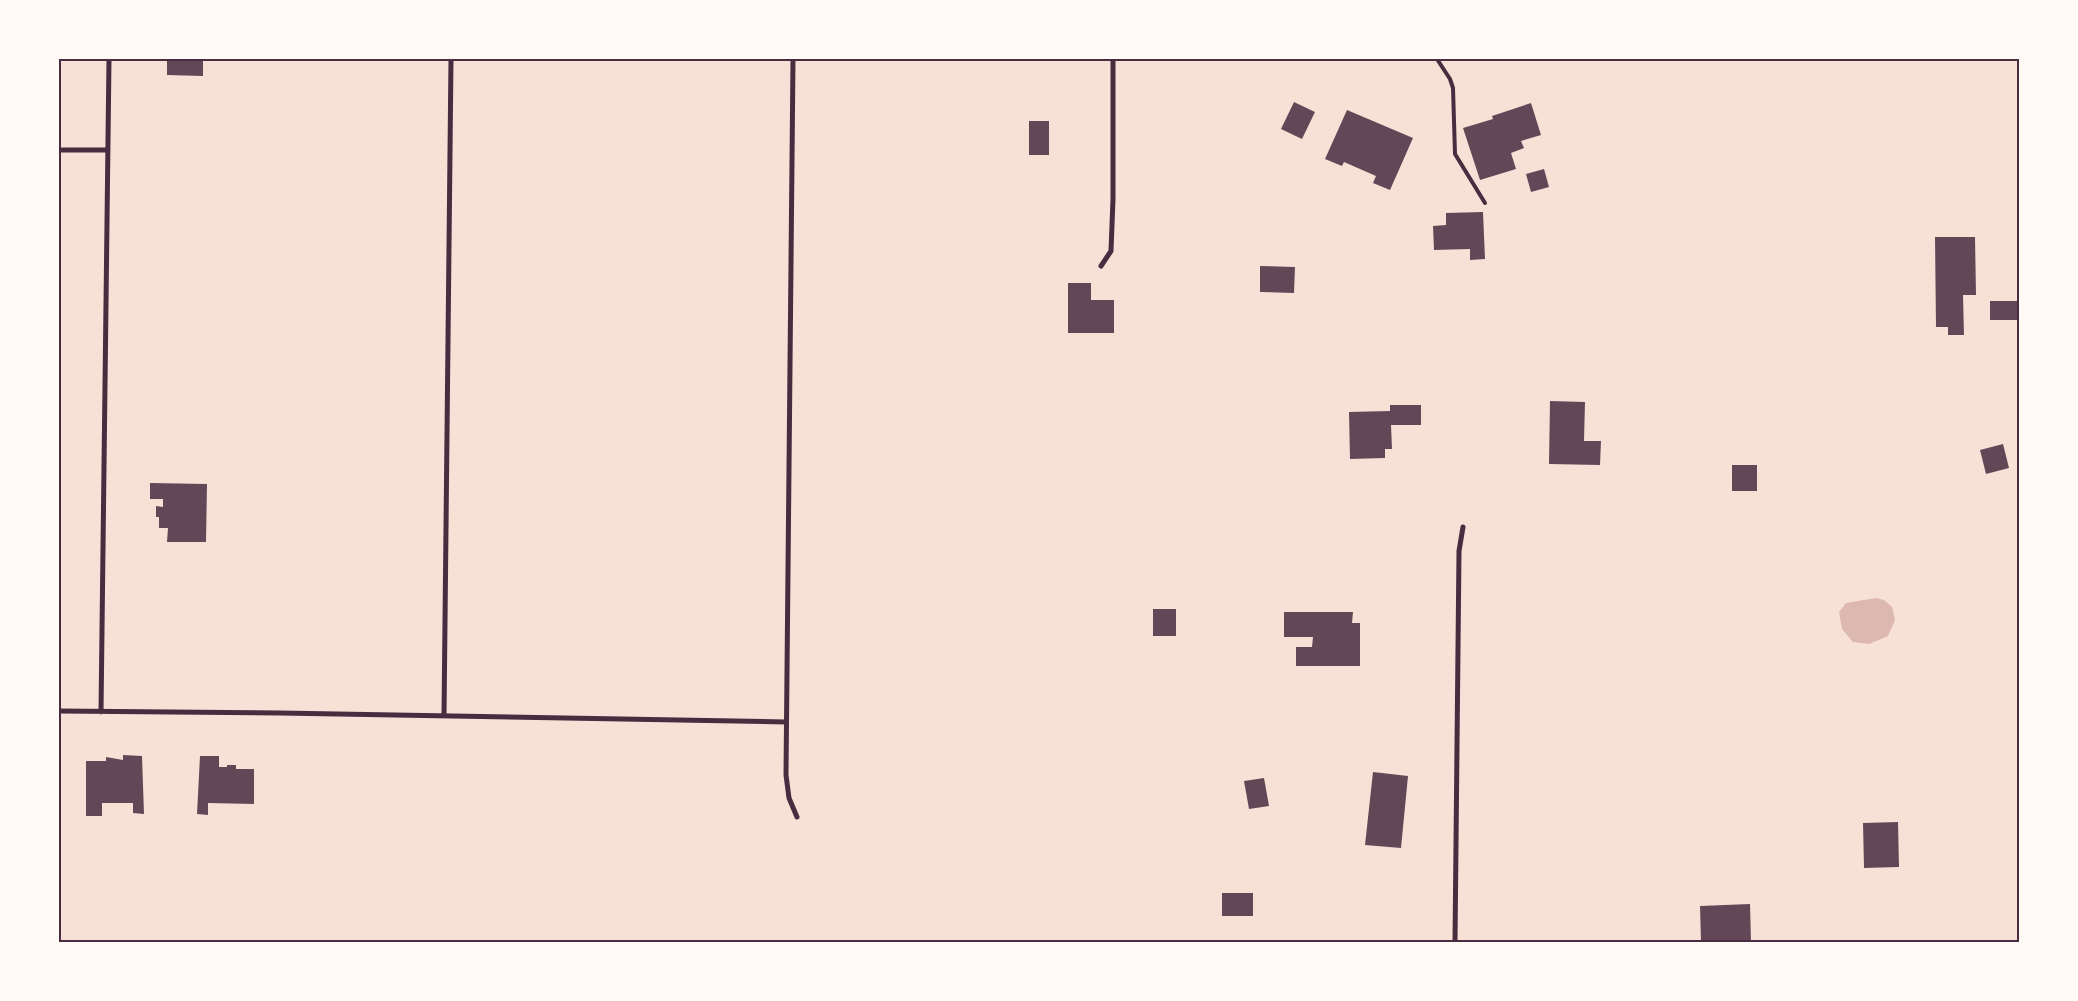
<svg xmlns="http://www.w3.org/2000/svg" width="2078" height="1001" viewBox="0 0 2078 1001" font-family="Inter,sans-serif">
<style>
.water{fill:#dcb8b0}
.building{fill:#644757}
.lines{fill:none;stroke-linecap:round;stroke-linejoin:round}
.service{stroke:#4a2c40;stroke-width:4}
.minor{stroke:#4a2c40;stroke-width:5}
.neatline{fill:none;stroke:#4a2c40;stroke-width:2}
</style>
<rect width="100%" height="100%" fill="#f7e1d7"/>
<!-- water -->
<path class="water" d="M1876 598 1884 600 1892 607 1895 620 1888 636 1869 644 1853 642 1842 629 1839 612 1846 603Z"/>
<!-- building -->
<path class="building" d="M157 59H203V76L167 75V61H157Z
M1294 102 1315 112 1302 139 1281 129Z
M1531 103 1541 135 1521 141 1524 148 1511 153 1516 169 1480 180 1463 128 1493 119 1492 116Z
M1347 110 1413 138 1390 190 1373 183 1376 176 1344 162 1342 166 1325 159Z
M1029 121H1049V155H1029Z
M1544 169 1549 187 1531 192 1526 174Z
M1483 212 1485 259 1470 260V249L1434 250 1433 226 1446 225V213Z
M1935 237H1975L1976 295H1963L1964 335H1948V327H1936Z
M1260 266 1295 267 1294 293 1260 292Z
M1068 283H1091V300H1114V333H1068Z
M1990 301H2019V320H1990Z
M1550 401 1585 402 1584 441H1601L1600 465 1549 464Z
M1390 405H1421V425H1391L1392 449H1385V458L1350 459 1349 412 1390 411Z
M2003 444 2009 468 1986 474 1980 450Z
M1732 465H1757V491H1732Z
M150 483 207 484 206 542H167L168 528H159V517H156V506L163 507V499H150Z
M1153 609H1176V636H1153Z
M1284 612H1353L1352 623H1360V666H1296V647H1312L1313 637H1284Z
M123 755 142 756 144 814 133 813V803H102V816H86V761H106V757L123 760Z
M200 756H219V767H227V765H236V769H254V804L208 803V815L197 814Z
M1373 772 1408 776 1401 848 1365 845Z
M1264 778 1269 806 1249 809 1244 781Z
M1898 822 1899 867 1864 868 1863 823Z
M1222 893H1253V916H1222Z
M1750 904 1751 942H1701L1700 906Z"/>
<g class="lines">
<!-- service -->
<path class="service" d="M1437 59 1450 79 1453 88 1455 154 1485 203"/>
<!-- minor -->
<path class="minor" d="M793 59 786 775 789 798 797 817
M59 150H108
M1101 266 1111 251 1113 199V59
M59 711 280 713 786 722
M101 712 109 59
M444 716 451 59
M1455 942 1459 551 1463 527"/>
</g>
<!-- border -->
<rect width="2078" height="1001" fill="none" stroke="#fffaf5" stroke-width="120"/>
<rect x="60" y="60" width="1958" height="881" class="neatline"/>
</svg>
